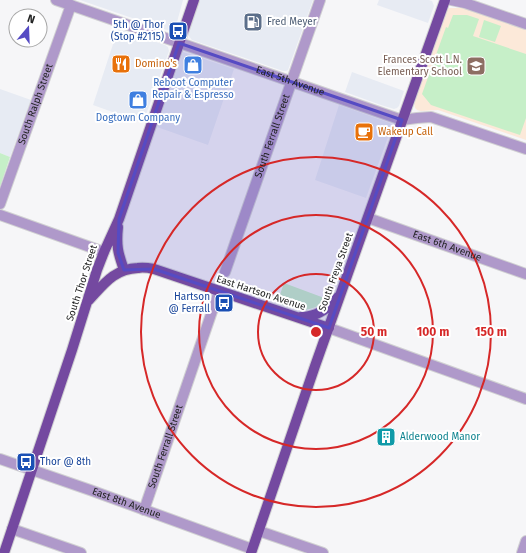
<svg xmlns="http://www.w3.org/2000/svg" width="526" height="553" viewBox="0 0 526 553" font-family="'Fira Sans',sans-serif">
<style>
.built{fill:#e7ebf3}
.education{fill:#fce9d9}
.green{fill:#c6efc8}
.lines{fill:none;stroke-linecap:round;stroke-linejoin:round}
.minor-casing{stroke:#d0d0d2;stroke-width:12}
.major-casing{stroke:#d0d0d2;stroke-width:12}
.minor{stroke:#af99ca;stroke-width:10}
.major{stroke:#7449a0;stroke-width:10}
.marked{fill:#564bc3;fill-opacity:0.2;stroke:#564bc3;stroke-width:3;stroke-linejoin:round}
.ring{fill:none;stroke:#d62828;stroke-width:2}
.labels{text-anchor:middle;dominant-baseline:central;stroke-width:4;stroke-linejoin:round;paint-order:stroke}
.service-label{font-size:10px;fill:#4e5e75;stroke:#fff;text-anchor:start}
.transit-label{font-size:10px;fill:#164399;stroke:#fff;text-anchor:end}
.education-label{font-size:10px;fill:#785e54;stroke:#fff;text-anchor:end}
.food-label{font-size:10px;fill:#c56008;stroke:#fff;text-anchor:start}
.street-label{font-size:10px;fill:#222323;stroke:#fff}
.shop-label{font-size:10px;fill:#366cbe;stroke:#fff}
.culture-label{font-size:10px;fill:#0d838f;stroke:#fff;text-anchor:start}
.centre{fill:#d62828;stroke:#fff;stroke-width:2}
.ring-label{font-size:12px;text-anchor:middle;font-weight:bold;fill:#d62828;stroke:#fff;stroke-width:4;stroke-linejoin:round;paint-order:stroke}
</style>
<rect width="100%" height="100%" fill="#f6f6f8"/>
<!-- built -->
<path class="built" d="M80 0H183L177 22 175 27 171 30H167Z
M200 0H313L288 70 286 71H283L192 40 188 35 189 31Z
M379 0H429L432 1 434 6 428 23 377 5Z
M118 29 165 45 168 47 169 51 143 123 93 105Z
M183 52 234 69 208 145 157 127Z
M352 72 404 91 399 106 397 108 394 109 381 105 345 92Z
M0 89 31 100 10 157 0 153Z
M339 105 390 123 392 125V126L366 198 315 180Z"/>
<!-- education -->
<path class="education" d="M450 8H468L526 29V140L438 110 421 111 417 110 415 108 414 103 446 11 447 9Z"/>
<!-- green -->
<path class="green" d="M453 15H467L479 19 473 36 526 54V118L520 135 431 105 422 94 446 27 448 28Z
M484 20 501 26 495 42 479 37Z
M0 153 10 157 0 187Z
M284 283 327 299C310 315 297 310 277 303Z"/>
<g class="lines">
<defs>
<g id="minor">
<path id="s1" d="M56 0 402 120 417 118 431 117 526 149"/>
<path d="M451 0 465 3 526 24"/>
<path id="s2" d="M0 204 71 5"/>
<path d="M0 215 104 252"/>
<path id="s3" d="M368 218 526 274"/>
<path id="s4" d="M225 272 320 0"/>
<path d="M329 328 526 399"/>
<path id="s5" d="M0 459 90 490 252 549"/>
<path id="s6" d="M144 510 219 291"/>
<path d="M12 529 81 553"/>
<path d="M259 531 323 553"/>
<path d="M522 553 526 541"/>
</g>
<path id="major" d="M118 227C116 246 118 253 124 270
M89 300C104 284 114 269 138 268 143 267 149 268 154 269L329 328
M301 317C316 317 328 309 338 297
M4 553 72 350 97 270 104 252 119 219 194 0
M251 553 315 366 445 0"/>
</defs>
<!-- minor casing -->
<use href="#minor" class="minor-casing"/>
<!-- major casing -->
<use href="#major" class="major-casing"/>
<!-- minor -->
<use href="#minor" class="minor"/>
<!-- major -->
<use href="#major" class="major"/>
</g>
<!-- marked area -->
<path class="marked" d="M179 43 402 120 329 328 154 269 124 270 118 253 119 219Z"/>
<!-- distance rings -->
<g class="ring">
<circle cx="316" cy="332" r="58"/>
<circle cx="316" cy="332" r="117"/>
<circle cx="316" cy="332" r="175"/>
</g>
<!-- icons -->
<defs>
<symbol id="fuel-square" viewBox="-11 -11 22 22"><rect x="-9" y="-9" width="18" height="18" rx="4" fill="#5c6f8a" stroke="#fff"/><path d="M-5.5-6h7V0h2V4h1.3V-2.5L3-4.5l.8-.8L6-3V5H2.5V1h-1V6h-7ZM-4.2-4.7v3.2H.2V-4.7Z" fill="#fff"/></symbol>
<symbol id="bus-square" viewBox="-11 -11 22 22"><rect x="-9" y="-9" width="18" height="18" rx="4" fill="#1a4fb4" stroke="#fff"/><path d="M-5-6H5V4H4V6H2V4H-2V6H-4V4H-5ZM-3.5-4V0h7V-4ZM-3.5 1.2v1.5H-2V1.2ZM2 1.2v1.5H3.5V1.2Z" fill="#fff"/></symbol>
<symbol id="restaurant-square" viewBox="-11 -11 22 22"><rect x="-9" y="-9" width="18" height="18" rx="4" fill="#e8710a" stroke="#fff"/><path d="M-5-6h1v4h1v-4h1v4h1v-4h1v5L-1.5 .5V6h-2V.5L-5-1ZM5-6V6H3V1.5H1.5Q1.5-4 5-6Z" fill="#fff"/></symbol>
<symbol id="shop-square" viewBox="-11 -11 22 22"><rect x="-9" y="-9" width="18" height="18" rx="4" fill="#3f7fe0" stroke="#fff"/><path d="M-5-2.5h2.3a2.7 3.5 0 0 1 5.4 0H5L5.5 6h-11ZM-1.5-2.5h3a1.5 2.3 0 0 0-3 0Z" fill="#fff"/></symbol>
<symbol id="school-square" viewBox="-11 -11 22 22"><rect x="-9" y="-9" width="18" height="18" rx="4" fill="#8d6e63" stroke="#fff"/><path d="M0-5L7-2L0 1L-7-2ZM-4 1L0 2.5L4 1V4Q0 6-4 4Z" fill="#fff"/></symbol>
<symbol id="cafe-square" viewBox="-11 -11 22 22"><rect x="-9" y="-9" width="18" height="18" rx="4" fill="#e8710a" stroke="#fff"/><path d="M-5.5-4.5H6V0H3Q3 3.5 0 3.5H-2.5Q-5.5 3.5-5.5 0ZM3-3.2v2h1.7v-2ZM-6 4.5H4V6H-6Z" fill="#fff"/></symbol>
<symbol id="building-square" viewBox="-11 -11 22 22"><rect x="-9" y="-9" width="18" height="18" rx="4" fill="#0f9aa8" stroke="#fff"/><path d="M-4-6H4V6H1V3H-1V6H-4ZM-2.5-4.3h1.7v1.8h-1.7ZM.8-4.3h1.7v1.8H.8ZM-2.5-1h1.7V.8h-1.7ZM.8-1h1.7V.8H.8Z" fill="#fff"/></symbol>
</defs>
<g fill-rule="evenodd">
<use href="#fuel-square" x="242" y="11" width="22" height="22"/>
<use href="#bus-square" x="167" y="20" width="22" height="22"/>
<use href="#restaurant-square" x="110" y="53" width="22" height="22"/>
<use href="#shop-square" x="182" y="54" width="22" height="22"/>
<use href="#school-square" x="465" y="55" width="22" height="22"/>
<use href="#shop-square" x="127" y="89" width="22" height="22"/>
<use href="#cafe-square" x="353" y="121" width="22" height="22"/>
<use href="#bus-square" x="213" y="292" width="22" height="22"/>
<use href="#building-square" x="375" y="426" width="22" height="22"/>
<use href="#bus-square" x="15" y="451" width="22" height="22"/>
</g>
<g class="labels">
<!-- service labels -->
<g class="service-label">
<text x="267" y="22">Fred Meyer</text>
</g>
<!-- transit labels -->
<g class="transit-label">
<text x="164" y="25">5th @ Thor<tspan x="164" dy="12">(Stop #2115)</tspan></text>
<text x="210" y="297">Hartson<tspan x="210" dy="12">@ Ferrall</tspan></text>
<text x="40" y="462" text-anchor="start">Thor @ 8th</text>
</g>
<!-- education labels -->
<g class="education-label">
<text x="462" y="60">Frances Scott L.N.<tspan x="462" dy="12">Elementary School</tspan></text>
</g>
<!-- food labels -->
<g class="food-label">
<text x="135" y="64">Domino's</text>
<text x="378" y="132">Wakeup Call</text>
</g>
<!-- street labels -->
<g class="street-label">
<text stroke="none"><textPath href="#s1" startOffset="248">East 5th Avenue</textPath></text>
<text stroke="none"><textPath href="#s2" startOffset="106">South Ralph Street</textPath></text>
<text stroke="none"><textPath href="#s4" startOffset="144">South Ferrall Street</textPath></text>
<text stroke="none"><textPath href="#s3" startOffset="84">East 6th Avenue</textPath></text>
<text transform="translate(336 272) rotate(-70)">South Freya Street</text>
<text transform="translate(82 283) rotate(-72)">South Thor Street</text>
<text transform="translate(261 293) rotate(18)">East Hartson Avenue</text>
<text stroke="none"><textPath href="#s6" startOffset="67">South Ferrall Street</textPath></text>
<text stroke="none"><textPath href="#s5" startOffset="134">East 8th Avenue</textPath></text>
</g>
<!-- shop labels -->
<g class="shop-label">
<text x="193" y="83">Reboot Computer<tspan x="193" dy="12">Repair &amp; Espresso</tspan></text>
<text x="138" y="118">Dogtown Company</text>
</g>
<!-- culture labels -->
<g class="culture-label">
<text x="400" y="437">Alderwood Manor</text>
</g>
</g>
<circle cx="316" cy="332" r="6" class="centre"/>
<g class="ring-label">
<text x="374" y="336">50 m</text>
<text x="433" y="336">100 m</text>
<text x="491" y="336">150 m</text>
</g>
<!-- north arrow -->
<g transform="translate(28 28) rotate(19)"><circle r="19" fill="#ffffff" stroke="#a7a7a7"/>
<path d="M0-3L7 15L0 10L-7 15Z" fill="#564bc3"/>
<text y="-6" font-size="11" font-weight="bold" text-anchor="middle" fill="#222323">N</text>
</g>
</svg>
